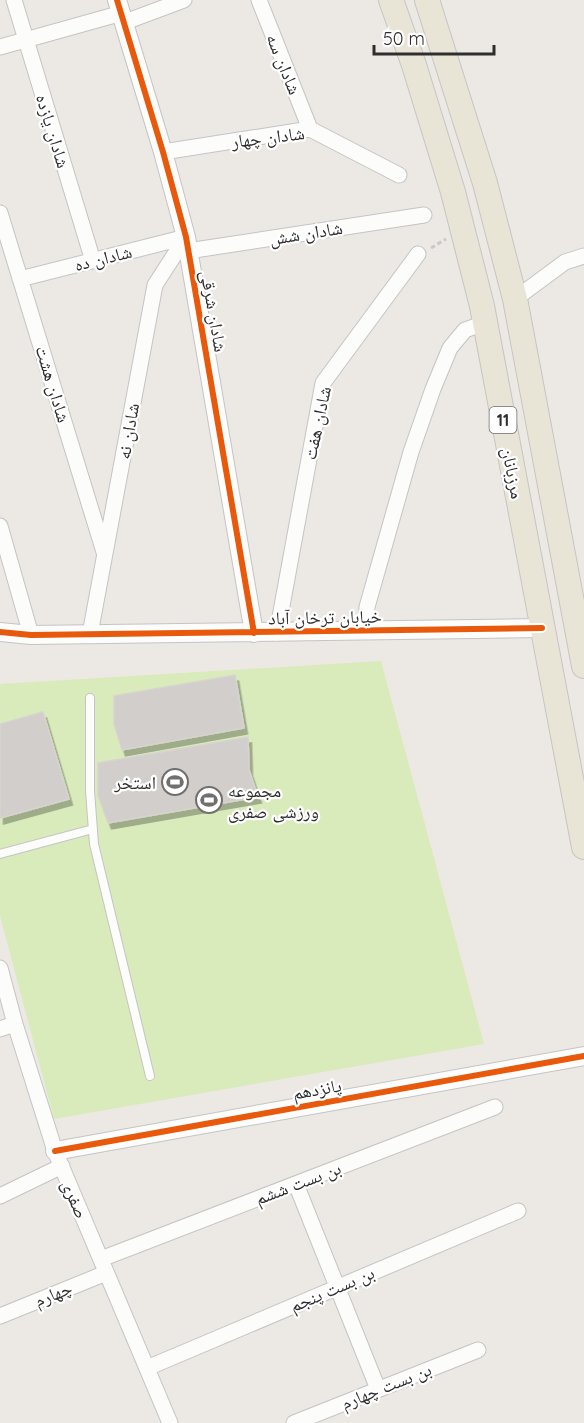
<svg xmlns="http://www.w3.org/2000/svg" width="584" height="1423" viewBox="0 0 584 1423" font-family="Quicksand,'Noto Naskh Arabic',sans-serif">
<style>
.pitch{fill:#d9eabb}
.building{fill:#d1cecb;stroke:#d7d4d0;stroke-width:1.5;filter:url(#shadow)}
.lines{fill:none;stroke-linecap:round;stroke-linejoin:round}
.service-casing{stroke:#c5c4c5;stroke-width:10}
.minor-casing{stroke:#c5c4c5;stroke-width:17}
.tertiary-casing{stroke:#c5c4c5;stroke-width:20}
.primary-casing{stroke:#c6c5c4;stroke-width:26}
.path{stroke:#c9c9c8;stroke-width:3;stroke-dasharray:4.5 3;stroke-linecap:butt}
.service{stroke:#fcfcfb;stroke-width:8}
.minor{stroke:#fcfcfb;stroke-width:15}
.tertiary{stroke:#fcfcfb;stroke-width:18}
.primary{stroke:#e8e4d6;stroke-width:24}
.cycleway-casing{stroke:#fff;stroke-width:10}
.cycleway{stroke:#e8590c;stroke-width:6}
.labels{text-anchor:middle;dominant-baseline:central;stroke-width:4.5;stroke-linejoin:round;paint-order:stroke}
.shield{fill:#fff;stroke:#6d6d6d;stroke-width:1.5}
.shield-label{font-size:16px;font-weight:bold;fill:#2e2e2e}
.street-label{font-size:18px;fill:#2e2e2e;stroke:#fff}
.poi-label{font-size:18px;fill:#2e2e2e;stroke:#fff;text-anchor:end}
</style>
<defs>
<filter id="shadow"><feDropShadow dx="3.5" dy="6" stdDeviation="0" flood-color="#0004"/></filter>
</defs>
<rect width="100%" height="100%" fill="#ece8e4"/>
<!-- pitch -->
<path class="pitch" d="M381 661 484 1044 54 1119 0 916V684Z"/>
<!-- building -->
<path class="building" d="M235 675 244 728 122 750 114 724V696Z
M43 712 69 799 0 818V724Z
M248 737 249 770 258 797 108 823 98 795V763Z"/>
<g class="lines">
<defs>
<path id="service" d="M90 698V791L94 844 150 1076
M0 854 93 829"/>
<path id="minor" d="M14 0 93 261
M259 0 310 129
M125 22 184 0
M0 47 122 13
M163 152 310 129 399 175
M0 213 104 552
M188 251 424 215
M20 279 186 237
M515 299 565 262 584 256
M0 526 31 635
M366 631 367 607 411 452 433 389 450 348 465 330 485 323
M277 633 323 383 418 254
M90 634 155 285 186 237
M0 968 15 1024 55 1151 170 1423
M0 1029 15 1024
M296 1184 378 1389
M0 1196 62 1166
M101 1259 495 1107
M0 1316 106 1273
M147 1368 518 1211
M294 1423 478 1350"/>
<path id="tertiary" d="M117 0 163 152 186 237 254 633
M0 632 31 635 542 628
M55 1151 584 1056"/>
<path id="primary" d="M391 0 414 65 453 192 482 306 584 847
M427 0 485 183 515 299 584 666"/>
</defs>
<!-- service casing -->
<use href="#service" class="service-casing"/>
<!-- minor casing -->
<use href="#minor" class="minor-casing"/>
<!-- tertiary casing -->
<use href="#tertiary" class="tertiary-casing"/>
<!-- primary casing -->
<use href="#primary" class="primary-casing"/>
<!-- path -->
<path class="path" d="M431 248 446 239"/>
<!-- service -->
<use href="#service" class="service"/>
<!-- minor -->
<use href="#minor" class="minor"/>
<!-- tertiary -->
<use href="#tertiary" class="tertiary"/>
<!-- primary -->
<use href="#primary" class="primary"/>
<defs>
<path id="cycleway" d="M117 0 163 152 186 237 254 633
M0 632 31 635 542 628
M55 1151 584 1056"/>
</defs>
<!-- cycleway casing -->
<use href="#cycleway" class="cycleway-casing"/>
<!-- cycleway -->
<use href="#cycleway" class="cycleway"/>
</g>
<!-- icons -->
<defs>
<symbol id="stadium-ring" viewBox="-11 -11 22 22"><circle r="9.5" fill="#fff" stroke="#706f6e" stroke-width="1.5"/><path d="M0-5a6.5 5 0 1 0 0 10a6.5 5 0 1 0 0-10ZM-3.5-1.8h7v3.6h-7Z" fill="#706f6e"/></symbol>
</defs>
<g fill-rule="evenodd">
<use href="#stadium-ring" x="160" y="767" width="30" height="30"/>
<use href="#stadium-ring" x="194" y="785" width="30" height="30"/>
</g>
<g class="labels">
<!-- shield labels -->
<rect class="shield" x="489.5" y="407" width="27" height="26" rx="4.5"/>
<g class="shield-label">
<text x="503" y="420">11</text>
</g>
<!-- street labels -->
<g class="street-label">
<text transform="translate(284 64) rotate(68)">شادان سه</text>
<text transform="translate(53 131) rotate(73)">شادان یازده</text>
<text transform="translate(268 137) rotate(-7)">شادان چهار</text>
<text transform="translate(306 233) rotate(-9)">شادان شش</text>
<text transform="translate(103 258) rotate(-14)">شادان ده</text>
<text transform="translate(214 311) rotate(80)">شادان شرقی</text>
<text transform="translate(53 384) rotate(73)">شادان هشت</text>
<text transform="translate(317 423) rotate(-78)">شادان هفت</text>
<text transform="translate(128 431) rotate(-80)">شادان نه</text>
<text transform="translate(513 473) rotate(79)">مرزبانان</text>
<text transform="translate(325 617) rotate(-1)">خیابان ترخان آباد</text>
<text transform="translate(317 1089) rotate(-10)">پانزدهم</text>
<text transform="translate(298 1183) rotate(-21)">بن بست ششم</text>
<text transform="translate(75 1199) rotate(67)">صفری</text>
<text transform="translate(332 1289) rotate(-23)">بن بست پنجم</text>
<text transform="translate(53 1294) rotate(-22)">چهارم</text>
<text transform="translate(386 1386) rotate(-22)">بن بست چهارم</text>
</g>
<!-- poi labels -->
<g class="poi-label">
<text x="156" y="782">استخر</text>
<text x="228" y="790" text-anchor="start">مجموعه<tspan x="228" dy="21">ورزشی صفری</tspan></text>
</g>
</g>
<!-- scale -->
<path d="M374 45v9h120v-9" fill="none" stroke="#2e2e2e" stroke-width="3"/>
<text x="383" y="45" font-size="18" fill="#2e2e2e" stroke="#ffffff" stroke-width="4.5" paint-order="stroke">50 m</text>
</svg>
